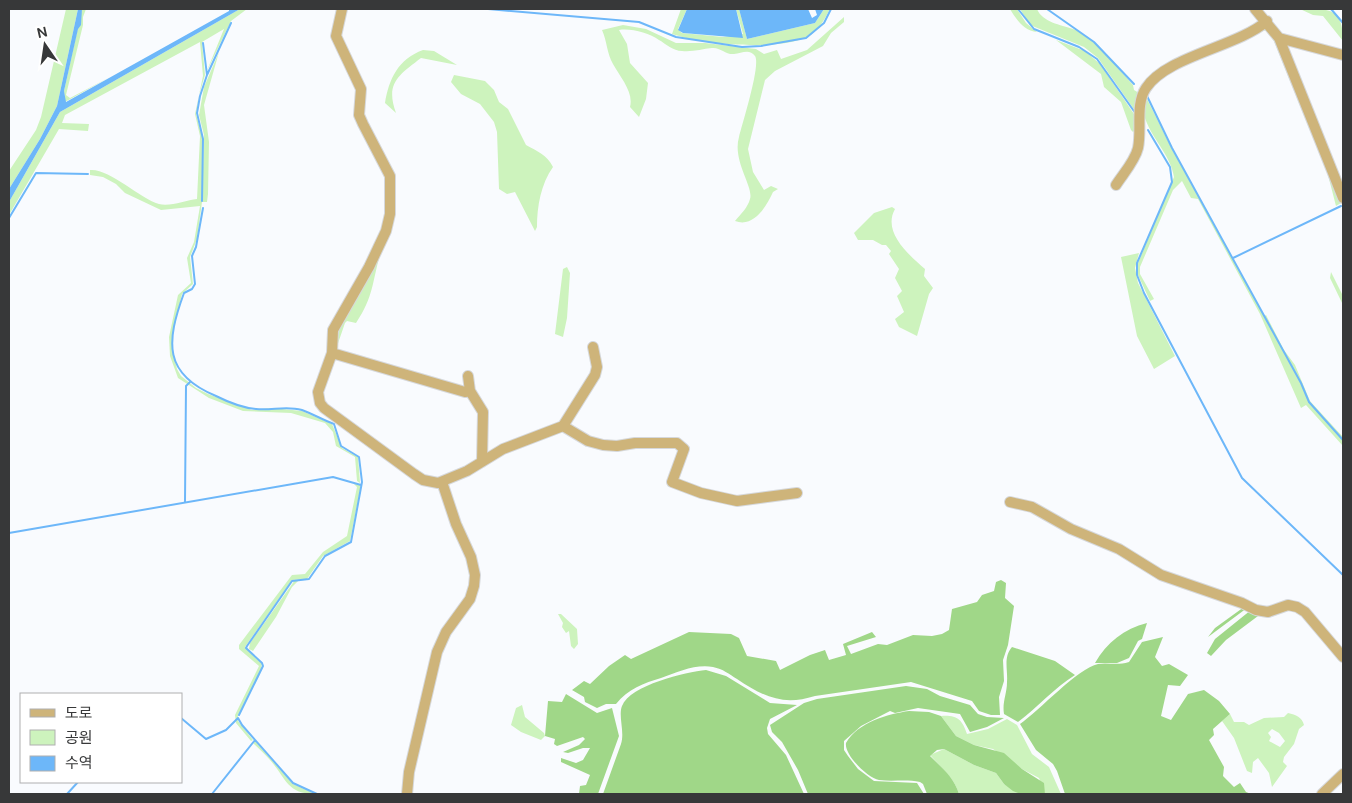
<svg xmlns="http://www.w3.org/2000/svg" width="1352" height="803" viewBox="0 0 1352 803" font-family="'DM Sans','Noto Sans KR',sans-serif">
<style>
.green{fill:#cdf3bd;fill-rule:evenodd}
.forest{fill:#a0d788}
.water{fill:#6db7f9}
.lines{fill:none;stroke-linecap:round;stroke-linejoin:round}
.stream{stroke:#6db7f9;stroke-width:2}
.minor-casing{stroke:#d6d8db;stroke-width:12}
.minor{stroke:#ceb47a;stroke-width:10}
</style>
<rect width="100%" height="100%" fill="#f9fbfe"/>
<!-- green -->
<path class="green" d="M66 9H78L57 106 40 139 9 189V171L36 130 41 117Z
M82 9H86L83 17V25L66 95 70 98 110 77 65 102 64 91Z
M240 9H247L231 21 206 73 224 29 202 42 205 75 199 95 196 114 202 136V201L204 135 199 115 204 87 219 52 204 105 209 142 208 194 207 202H202L197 239 190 257 193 284 182 294 172 337V348L177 369 181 376 196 388 208 394 252 410 272 408 302 411 332 424 342 448 358 457 360 483 357 481 355 457 336 446 333 432 325 423 291 413 243 411 209 398 178 378 170 356 169 337 178 295 191 283 187 258 194 242 200 206 161 210 125 193 116 184 103 177 90 175V170C109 168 139 198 159 204 170 207 186 200 197 199L200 136 195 114 203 76 200 42 65 115 62 123 89 124 88 131 59 129 9 215V202L60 112Z
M681 9H687L678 29 682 33 723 37 743 34 736 9H739L747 39 815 23 824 9H830C825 18 821 27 812 34 786 53 701 44 672 34Z
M1010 9H1017L1026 23 1037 32C1024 31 1016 19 1010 9Z
M1020 9H1037C1042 22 1061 25 1073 29 1098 39 1116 66 1133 85L1134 90 1139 93 1138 115 1098 58 1084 47 1030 25Z
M1300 9C1328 9 1343 6 1343 41L1323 16 1313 15Z
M844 17V22L831 33 823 46 775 71 765 80 748 149 753 172 764 190 771 186 778 189 773 192C766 207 754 228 735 221 741 214 748 207 750 199 754 187 732 161 739 137 742 124 761 65 755 56 749 48 741 54 734 54 726 55 720 47 712 48 702 49 693 52 682 51 673 51 666 44 659 40 649 33 631 28 619 30L627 44 630 63 648 83 646 99 639 117 630 107C634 92 620 77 613 64 607 54 607 41 602 30L623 25 646 29 676 43H705L756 49 764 54 777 50 781 59 807 50Z
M1265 29 1275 36 1341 203 1336 206 1328 175 1274 41 1266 31 1263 30Z
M1056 40 1085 51 1100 64 1136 117 1135 130 1133 132 1131 130 1121 102 1104 87 1101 74Z
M423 50 434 51 457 65 421 58C399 75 385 83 396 113L385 103C389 79 398 59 423 50Z
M454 75 485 81 494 90 499 102 508 109 526 145C537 151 547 155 553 167 541 184 537 206 537 227L535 231 515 192 507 194 499 189 497 132 494 122 480 104 461 94 451 82Z
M1145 95 1172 149 1264 316 1266 315 1284 350 1295 365 1310 401 1343 437V446L1306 405 1301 408 1260 314 1198 199 1191 198 1182 181 1173 190 1140 267V274L1154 299 1150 301 1138 275V263L1174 177C1171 155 1150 137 1144 115 1143 110 1145 101 1145 95Z
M892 207 895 209C882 232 909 255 925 269L924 276 933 288 929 294 917 336 899 327 895 319 904 312 897 296 902 291 895 278 899 269 889 254 891 251 886 245H882L873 240H858L854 233 874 213Z
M1139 253 1135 268 1138 283 1175 356 1154 369 1137 336 1121 257Z
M380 255C372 282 374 296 356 323L347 321 345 323 335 352 336 330Z
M567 267 570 273 567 318 563 337 555 334 563 269Z
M1331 272 1343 296V305L1330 278Z
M354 484 361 485 350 541 323 556 307 579 292 580 245 647 262 664 259 676 238 715V721L253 740 251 741 236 723 235 715 259 666 239 649V645L292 575 305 574 323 552 347 536 357 487Z
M295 580H299L292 587 276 617 253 651 249 649 250 643Z
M558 614H561L577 629 578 644 574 649 571 646 569 631 566 633 562 627 563 623Z
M522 705 525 717 544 733 545 736 541 740 521 732 511 725 516 708Z
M1288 713C1296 715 1302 717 1304 725L1299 729 1294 744 1284 757 1283 762 1287 766 1272 787 1269 773 1258 758 1253 762 1252 773 1247 771 1234 738 1222 721 1230 714 1234 722H1244L1249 725 1264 718 1284 717ZM1272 729 1279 733 1285 741 1280 747 1269 741 1271 737 1268 733Z
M941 716C957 715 962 719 967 734L988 729 1007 719 1017 725 1032 754 1049 767 1061 794H1045L1039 778 1022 769 993 749 974 745 956 736Z
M255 741 293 784 315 794C287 794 286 778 270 760 265 754 259 749 253 743Z
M944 749 974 765 996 773 1004 784 1021 794H959C954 777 941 768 930 755Z"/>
<!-- forest -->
<path class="forest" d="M1001 580 1006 583 1005 598 1014 606 1008 645 1003 660 1004 681 999 697 1000 715H991L979 711 972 701 911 682 815 696C783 706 764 697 737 679 729 674 723 669 713 667 695 664 678 672 661 678 644 683 628 689 616 704H606L597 708 585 702 584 697 572 690 584 681 590 684 609 666 625 655 631 659 689 632 731 634 739 638 747 656 776 661 780 670 810 655 825 650 829 660 846 655 843 644 872 632 876 637 847 646 851 654 878 644 887 645 913 635 932 636 942 634 949 630 952 609 977 602 982 595 994 591 996 582Z
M1244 607 1247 608 1208 637 1215 628Z
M1251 610 1262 613 1226 640 1211 656 1207 653 1215 639Z
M1147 623 1142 639 1138 641 1129 658 1117 663H1095C1107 642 1124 629 1147 623Z
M1163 637 1155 657 1162 666 1169 664 1188 675 1180 686 1168 685 1161 716 1171 720 1188 694 1204 690 1219 701 1230 714 1213 729 1214 735 1209 740 1224 767 1223 776 1234 787 1240 783 1246 792 1251 794H1065L1057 771 1053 764 1036 750 1020 724C1039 711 1078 668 1098 664 1109 662 1116 666 1129 662L1142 642Z
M1012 647 1055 661 1075 675C1054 688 1038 707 1018 722L1004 714C1002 702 1007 694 1007 682 1008 670 1003 657 1012 647Z
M706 670 726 676 770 703 797 705 770 719 767 728 768 734 786 755 804 794H603L621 744C625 732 618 716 622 706 630 685 686 672 706 670Z
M906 686 927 689 940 696 970 705 978 714 987 717 1004 718 987 727 970 732 960 714 918 708 895 713 890 711 861 726 844 741V750L848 756 858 769 874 781 917 783 924 794H808L798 770 782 742 772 732 770 725 804 703 817 699Z
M566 694 597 713 612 708 619 736 598 794H579L580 786 586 785 590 775 561 762V758L576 763 583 760 590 748H583L568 753 563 752 579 745 585 739 583 737 557 746 554 744 555 739 545 736 548 701 562 702Z
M909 711 929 712 941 716 956 736 974 745 1004 753 1022 769 1044 783 1045 794H1021L1013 791 1004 784 996 773 974 765 944 749 937 750 930 756C942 768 954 777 959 794H927L923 784 920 782C906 779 893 782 879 780 868 778 844 755 846 743 858 722 888 714 909 711Z"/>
<!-- water -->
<path class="water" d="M78 9H82L81 25 78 29 64 91 66 102 229 11V9H240L60 112 9 202V189L40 139 57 106Z
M687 9H736L743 38 683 33 678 30Z
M739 9H808L812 18 817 15 815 9H824L815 23 747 39Z"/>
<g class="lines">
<!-- stream -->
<path class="stream" d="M488 9 639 22 676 37 742 47 761 46 806 38 824 23 831 9
M1018 9 1034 29 1079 47 1097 59 1136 114
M1047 9 1094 42 1134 84
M1331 9 1343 23
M203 43 207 75
M1147 96 1172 148 1301 383 1309 402 1343 440
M1148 130 1170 167 1172 182 1137 263V275L1144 293 1242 478 1343 575
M202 201 203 139 197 113 200 96 207 75 231 23
M203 208 196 247 192 256 195 284 192 289 184 293C166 342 163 374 216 396 228 402 243 408 256 409 272 411 285 405 302 410 313 414 323 420 334 424L341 446 359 457 362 482 351 542 325 556 309 579 292 581 247 646 246 648 262 663 263 666 239 715
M9 218 36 173 88 174
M1233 258 1341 206
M185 501 186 386 190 382
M9 533 333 477 361 485
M181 718 206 739 226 730 238 718 242 725 293 783 317 794
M67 794 78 782
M196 794H203
M212 794 255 740"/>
<defs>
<path id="minor" d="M342 9 336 36 361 89 359 115 363 124 390 176V214L386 231 369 267 333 330 332 353 318 392 320 403 324 408 414 474 423 480 438 483 467 471 503 449 563 426 595 375 597 367 593 347
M1255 9 1279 38 1343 198
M1279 38 1343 55
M1116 185C1123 174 1135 161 1138 148 1142 130 1135 104 1146 88 1167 56 1237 47 1267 21
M332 353 465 392 470 391
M468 376 470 391 483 412 482 462
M563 426 588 441 603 445 617 446 635 443H677L684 449 672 482 701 493 737 501 797 493
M1010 502 1032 507 1071 529 1119 549 1161 575 1242 603 1256 610 1268 612 1288 605 1297 607 1305 612 1343 657
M407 794 409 772 437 652 446 632 470 599 474 586 475 575 471 557 456 524 442 482
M1322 794 1343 774"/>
</defs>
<!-- minor casing -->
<use href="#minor" class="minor-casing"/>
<!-- minor -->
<use href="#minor" class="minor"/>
</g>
<!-- border -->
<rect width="1352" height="803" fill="none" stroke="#373839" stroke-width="20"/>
<!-- legend -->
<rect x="20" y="693" width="162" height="90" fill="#ffffff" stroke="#afafb0"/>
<rect x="30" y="709" width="25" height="8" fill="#ceb47a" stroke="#afafb0"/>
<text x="65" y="718" font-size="15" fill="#373839">도로</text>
<rect x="30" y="730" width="25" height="15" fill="#cdf3bd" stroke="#afafb0"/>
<text x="65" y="743" font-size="15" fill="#373839">공원</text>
<rect x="30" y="756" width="25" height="15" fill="#6db7f9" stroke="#afafb0"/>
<text x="65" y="768" font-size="15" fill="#373839">수역</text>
<!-- north arrow -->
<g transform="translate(45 45) rotate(347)" stroke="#ffffff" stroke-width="4" paint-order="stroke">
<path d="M0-4L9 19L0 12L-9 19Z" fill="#373839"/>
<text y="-8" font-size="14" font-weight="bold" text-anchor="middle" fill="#373839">N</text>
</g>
</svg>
